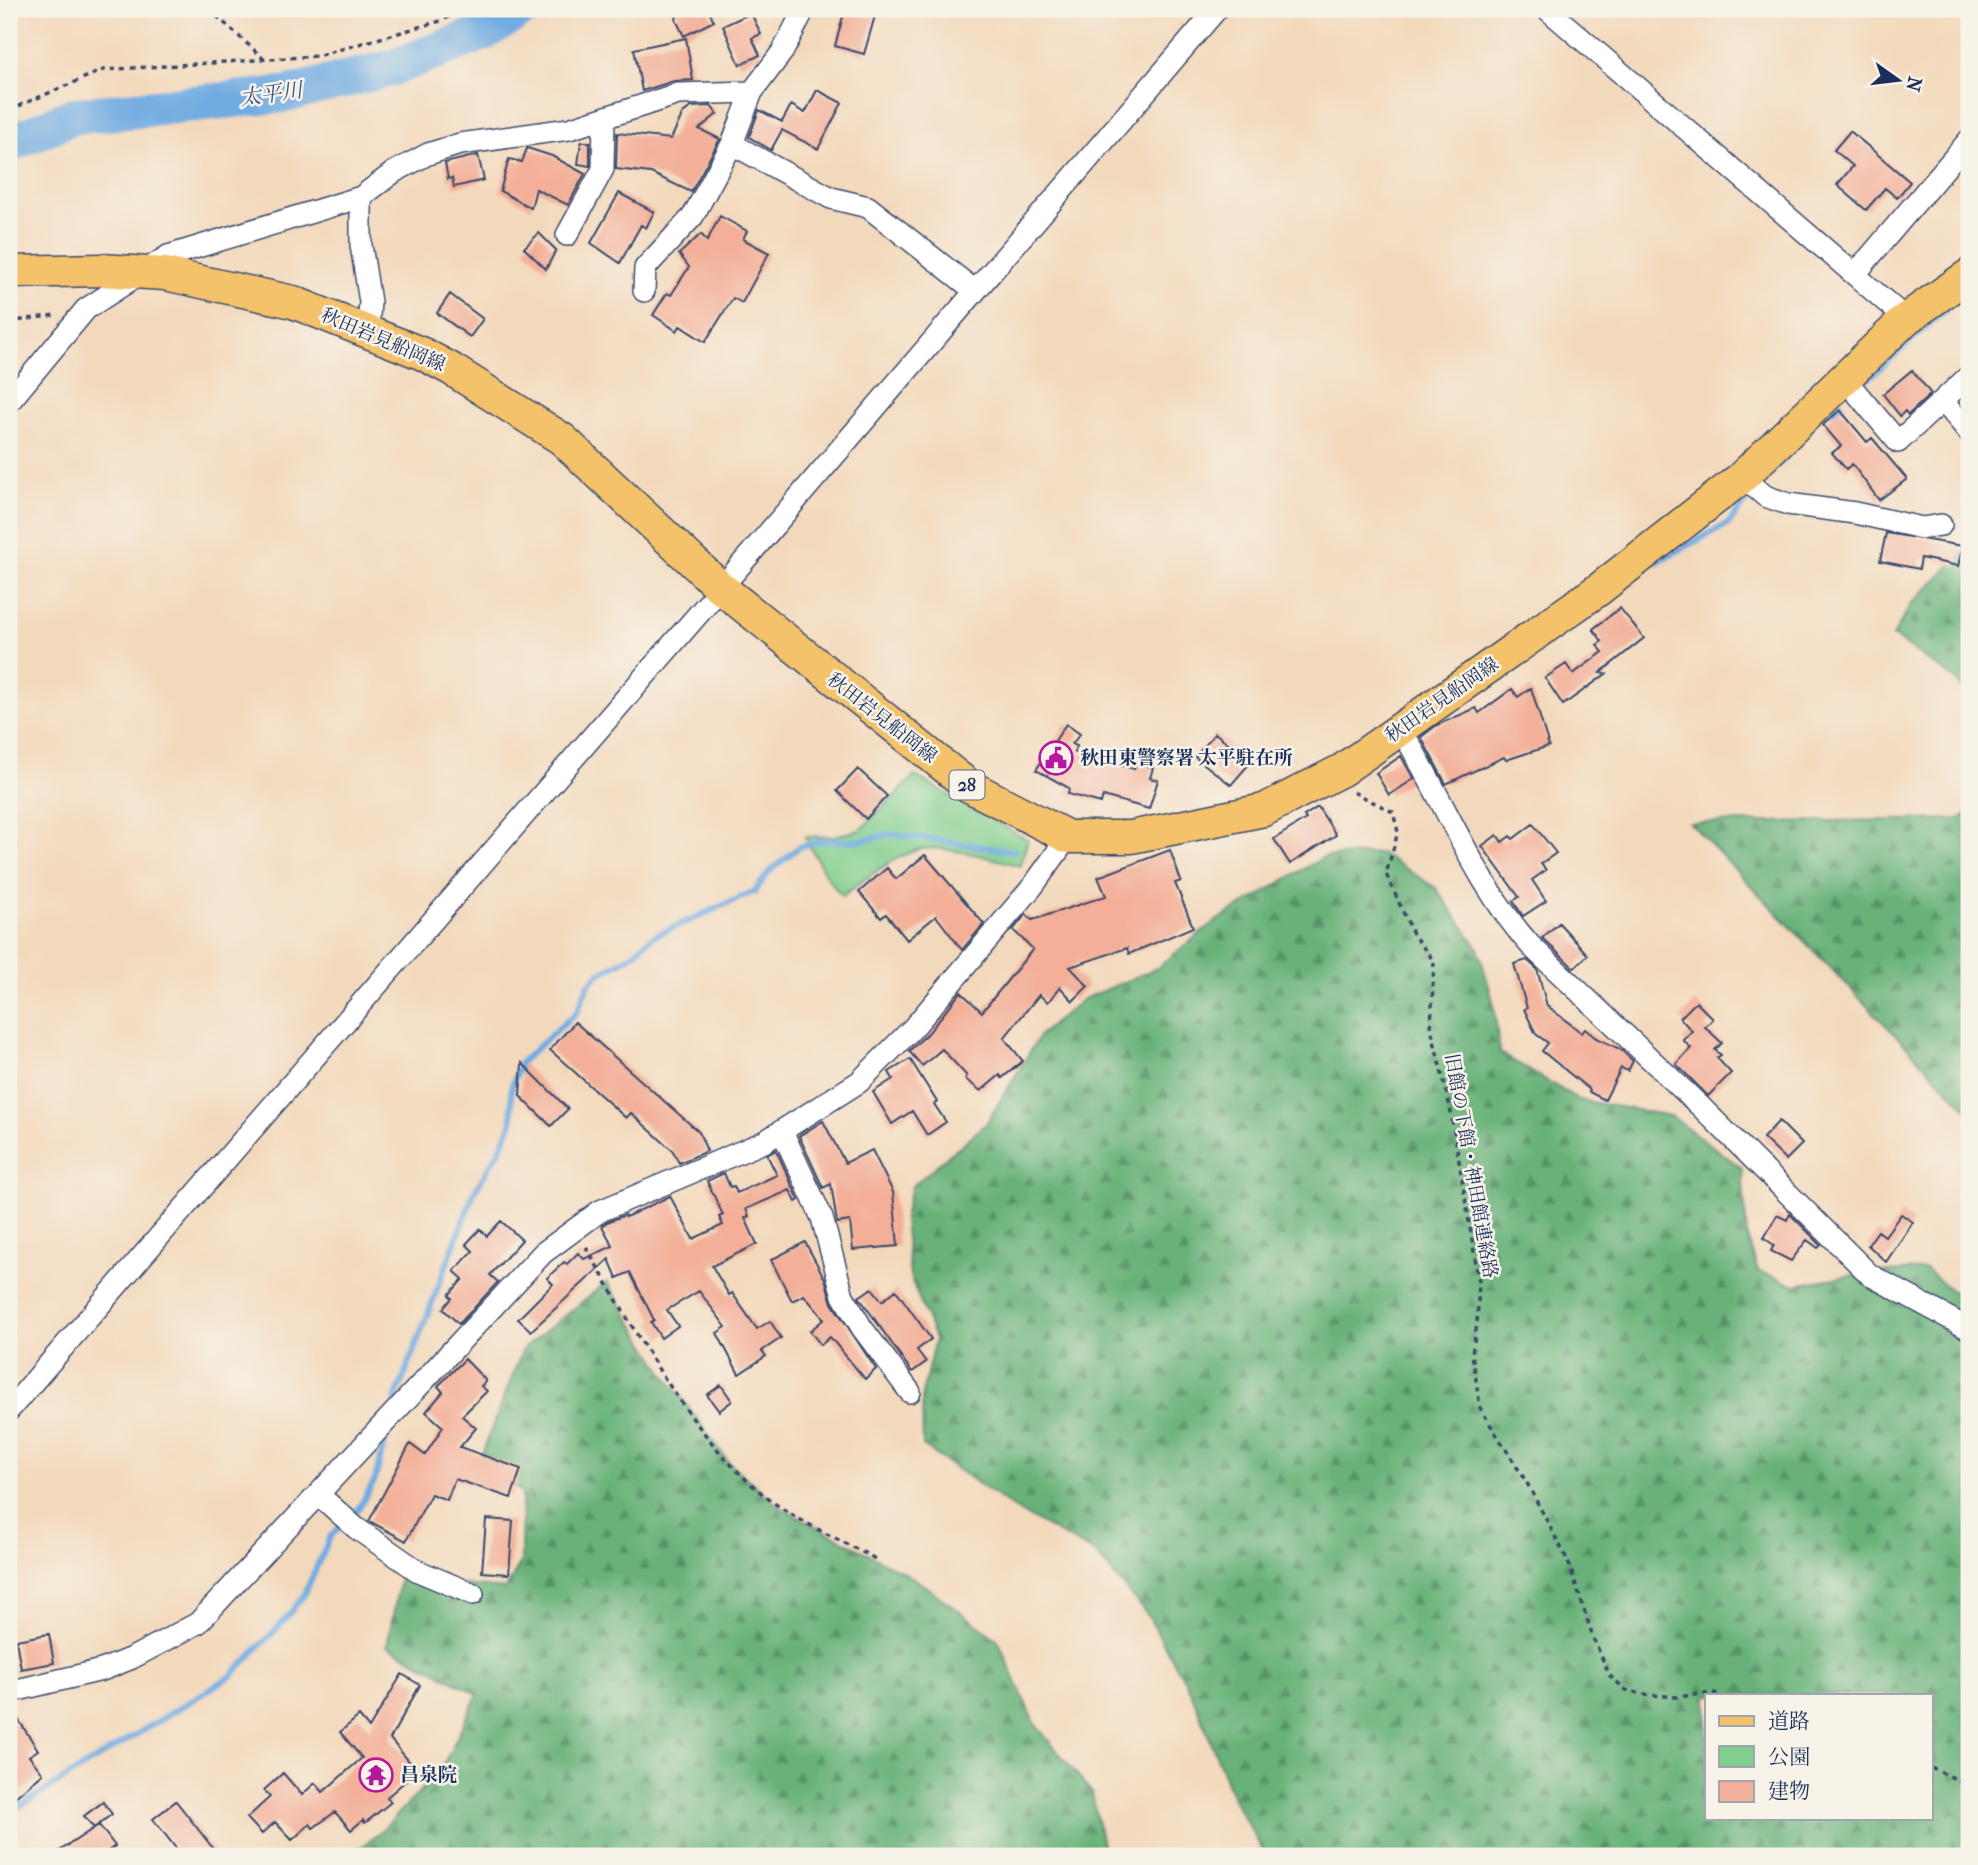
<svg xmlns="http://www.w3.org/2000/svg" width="1978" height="1865" viewBox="0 0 1978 1865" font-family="'IM FELL French Canon','Noto Serif JP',serif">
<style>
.green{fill:#81cf8e;stroke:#4e7f76;stroke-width:2}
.forest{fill:url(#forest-firs);stroke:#42706c;stroke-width:2;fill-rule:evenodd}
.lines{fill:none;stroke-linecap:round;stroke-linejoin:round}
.stream{stroke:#6fabe1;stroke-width:6}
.river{stroke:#6fabe1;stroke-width:37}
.building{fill:#f3af97}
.minor-casing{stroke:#3b486c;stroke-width:24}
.primary-casing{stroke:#3b486c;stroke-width:35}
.path{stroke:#3b486c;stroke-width:3.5;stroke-dasharray:5 5;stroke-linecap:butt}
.minor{stroke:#fff;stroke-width:21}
.primary{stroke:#f4c26a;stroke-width:32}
.labels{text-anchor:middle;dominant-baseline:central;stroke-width:5;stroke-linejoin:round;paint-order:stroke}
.shield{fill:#f7f3e8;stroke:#5d6a87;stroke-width:2}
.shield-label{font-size:18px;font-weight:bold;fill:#1b2f5e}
.street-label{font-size:19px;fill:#1b2f5e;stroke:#f7f3e8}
.poi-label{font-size:19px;font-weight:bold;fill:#1b2f5e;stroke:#f7f3e8;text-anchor:start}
.water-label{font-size:21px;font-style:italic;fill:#345485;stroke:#f7f3e8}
</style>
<defs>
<pattern id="forest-firs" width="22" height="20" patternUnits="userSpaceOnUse" patternTransform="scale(1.75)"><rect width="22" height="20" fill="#68b279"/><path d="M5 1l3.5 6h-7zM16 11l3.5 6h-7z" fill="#559166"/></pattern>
</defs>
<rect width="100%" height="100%" fill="#f7f3e8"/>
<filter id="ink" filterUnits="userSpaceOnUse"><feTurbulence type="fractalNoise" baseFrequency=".0143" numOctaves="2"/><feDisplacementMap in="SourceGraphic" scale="14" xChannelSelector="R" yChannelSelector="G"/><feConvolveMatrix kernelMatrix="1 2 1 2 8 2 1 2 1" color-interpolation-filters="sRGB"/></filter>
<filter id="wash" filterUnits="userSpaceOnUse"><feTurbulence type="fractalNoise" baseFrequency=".00686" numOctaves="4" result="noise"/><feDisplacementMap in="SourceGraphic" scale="28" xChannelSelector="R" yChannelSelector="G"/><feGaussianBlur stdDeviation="1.57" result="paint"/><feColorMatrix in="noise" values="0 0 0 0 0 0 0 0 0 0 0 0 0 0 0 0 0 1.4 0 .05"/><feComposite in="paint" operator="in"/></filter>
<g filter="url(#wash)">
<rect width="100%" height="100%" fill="#f3d9bc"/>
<!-- green -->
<path class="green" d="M915 776 1028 840 1020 866C999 860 936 843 917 850 889 859 866 879 842 896L826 876 805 837 834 836 860 830Z"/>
<!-- forest -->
<path class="forest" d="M1969 548V695L1956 680 1893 636 1911 604Z
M1969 813V1111L1690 823 1959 819Z
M1381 853 1436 888 1478 948 1493 1001 1500 1053 1579 1100 1671 1116 1742 1168 1747 1236 1758 1271 1795 1285 1853 1275 1925 1269 1969 1305V1856H1266L1233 1798 1192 1694 1147 1614 1096 1554 1017 1510 923 1446 922 1394 935 1339 910 1276 904 1218 912 1186 986 1124 1040 1035 1083 999 1157 968 1216 921 1324 857ZM1707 1695H1931V1818H1707Z
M607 1282 661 1369 730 1464 780 1507 914 1578 998 1640 1034 1723 1092 1793 1104 1856H350L382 1830 440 1772 478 1694 387 1646 400 1579 506 1589 521 1561 522 1493 481 1456 523 1349Z"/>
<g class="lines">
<!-- stream -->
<path class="stream" d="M1869 378 1948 308
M1832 412 1841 403
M1761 482 1799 443
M1657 562 1728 524 1751 496
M395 1400 475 1190 500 1150 512 1122 511 1088 521 1062 577 1012 588 985 599 974 630 957 652 937 755 891 769 872 799 847 819 841H858L893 834 1014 851
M9 1813 231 1676 282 1623 304 1595 330 1537 358 1509 375 1480 387 1431"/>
<!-- river -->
<path class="river" d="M9 144 73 116 287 94 392 68 483 33 523 9"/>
</g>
<g id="blocks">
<!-- building -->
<path class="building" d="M678 9H708L714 21 684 36 676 20Z
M845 9H877L864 54 835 46Z
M751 13 761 34 752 38 760 55 740 65 723 26Z
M686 38 693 80 674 81 642 91 634 49Z
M817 90 842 103 818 149 782 130 771 150 749 137 759 110 782 122 791 105 805 113Z
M711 106 717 114 699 129 720 139 691 192 651 173 616 169 617 133 671 139 683 113 691 107Z
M1850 131 1910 182 1897 198 1885 188 1866 210 1837 185 1853 166 1834 150Z
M581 142H590V166L578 164Z
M527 148 552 156 585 174 568 205 536 189 531 208 500 191 509 159 522 162Z
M478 155 484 180 454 187 452 178 448 179 445 163Z
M619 193 654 212 646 228 641 225 620 263 591 243Z
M720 216 747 231 743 239 769 253 742 303 733 298 705 342 680 326 677 331 653 315 667 293 671 295 689 267 679 254 701 234 707 241Z
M539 233 556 250 546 269 524 248Z
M450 294 483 319 470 337 437 313Z
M1912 370 1931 394 1908 415 1905 411 1900 416 1883 394Z
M1840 410 1867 442 1872 438 1907 479 1879 500 1852 464 1846 469 1832 453 1841 446 1823 425Z
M1886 533 1963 546 1958 566 1921 558 1919 569 1880 561Z
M1620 608 1644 638 1600 673 1606 674 1563 705 1545 678 1566 664 1573 674 1603 652 1597 645 1602 641 1593 629Z
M1531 688 1549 746 1506 760 1504 757 1446 784 1421 737 1437 725 1476 708 1479 713 1512 689 1518 697Z
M1066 724 1080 734 1072 744 1077 746 1074 752 1134 769 1136 762 1153 768 1150 778 1158 780 1149 809 1103 796 1101 803 1068 794 1069 788 1036 770Z
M1215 733 1251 762 1231 785 1195 757Z
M1401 756 1414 779 1389 795 1376 773Z
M858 769 887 796 866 819 837 791Z
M1318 807 1336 835 1290 864 1274 839 1306 819 1304 816Z
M1533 824 1556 853 1541 864 1546 870 1532 880 1546 901 1523 916 1513 901 1519 897 1482 846 1497 835 1502 842 1510 836 1513 839Z
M1170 850 1181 881 1175 883 1193 927 1129 954 1127 948 1070 967 1088 986 1073 1001 1060 987 1048 1002 1039 995 1004 1038 1023 1061 1002 1078 1000 1075 981 1091 965 1079 967 1076 942 1049 922 1066 909 1051 929 1032 961 992 982 1012 1033 949 1013 930 1026 914 1032 920 1106 896 1098 877Z
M925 855 984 924 962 950 936 916 907 940 886 914 881 918 859 892 887 868 896 879Z
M1559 923 1588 955 1574 968 1542 938Z
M1527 960 1537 969 1547 1006 1582 1033 1585 1029 1596 1038 1620 1049 1633 1061 1628 1071 1621 1068 1605 1100 1589 1092 1590 1090 1542 1051 1548 1043 1536 1034 1524 1009 1527 1008 1514 964Z
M1696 1002 1713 1019 1705 1027 1722 1043 1715 1050 1721 1055 1717 1058 1731 1073 1708 1096 1676 1064 1691 1048 1683 1040 1692 1031 1680 1018Z
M575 1022 699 1132 707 1151 679 1163 673 1151 631 1113 626 1118 550 1050Z
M910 1059 937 1102 934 1104 946 1122 927 1135 912 1111 892 1124 873 1092 893 1079 889 1072Z
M522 1063 568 1109 551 1126 520 1096Z
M823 1121 845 1163 872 1150 893 1192 898 1246 853 1250 850 1221 837 1223 831 1184 823 1188 799 1136Z
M1779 1121 1802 1144 1786 1160 1763 1138Z
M776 1150 799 1200 796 1202 790 1190 746 1209 749 1216 745 1218 757 1244 712 1266 729 1295 732 1293 757 1329 770 1321 781 1338 762 1351 766 1356 739 1374 717 1333 726 1327 699 1291 667 1310 678 1326 661 1338 651 1322 654 1320 630 1272 617 1278 609 1259 531 1331 518 1319 553 1284 547 1278 564 1262 567 1264 578 1253 584 1259 613 1246 602 1226 607 1222 625 1215 626 1217 670 1196 693 1239 723 1225 719 1217 723 1215 707 1181 724 1173 730 1187 734 1186 737 1193 777 1175 767 1155Z
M1790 1214 1821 1245 1818 1248 1807 1240 1791 1261 1771 1251 1774 1245 1764 1238 1777 1215 1787 1220Z
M1901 1214 1913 1222 1886 1262 1868 1245 1878 1231 1885 1236Z
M501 1221 522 1240 490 1275 498 1282 459 1324 443 1309 452 1298 449 1295 463 1279 454 1271 473 1251 466 1244 480 1229 487 1236Z
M805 1242 825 1279 832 1303 876 1369 865 1379 830 1337 821 1345 810 1331 824 1319 804 1295 792 1301 771 1260Z
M872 1288 882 1301 896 1290 931 1339 917 1350 926 1362 912 1372 859 1297Z
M465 1359 486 1381 481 1386 487 1391 462 1416 476 1428 460 1447 521 1469 511 1498 455 1479 447 1500 431 1494 406 1541 369 1521 410 1444 425 1455 443 1427 426 1412 443 1392 438 1386Z
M721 1385 732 1401 719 1411 707 1395Z
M486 1519 513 1521 509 1574 482 1572Z
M49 1634 54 1663 21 1669 16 1640Z
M402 1674 420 1685 390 1739 414 1767 407 1773 410 1777 387 1797 391 1802 365 1823 363 1820 351 1830 335 1812 313 1828 310 1824 292 1840 275 1822 262 1834 247 1818 270 1797 264 1790 283 1773 302 1795 315 1783 323 1792 362 1758 340 1732 359 1716 369 1728Z
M18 1719 38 1750 29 1756 43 1774 9 1802V1728Z
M176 1801 219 1856H182L153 1819Z
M103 1802 112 1814 94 1828 99 1825 115 1846 101 1856H52L94 1828 84 1816Z"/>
</g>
</g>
<g filter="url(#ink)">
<use href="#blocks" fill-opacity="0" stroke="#3b486c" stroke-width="2"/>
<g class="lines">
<defs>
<path id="minor" d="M1547 9 1906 319
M732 144 752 92
M361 197V245L370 302 368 331
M567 235 603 169 604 119
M1856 273 1969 140
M644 291 645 268 693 216 732 144 831 198 868 207 974 290
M1844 378 1898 442 1969 376
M1943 401 1969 432
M9 402 86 309 168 256 361 197 394 172 428 154 460 144 569 129 678 94 752 92 783 51 804 9
M1743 477 1765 496 1788 504 1855 513 1922 528 1941 525
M1400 728C1444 799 1475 884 1531 946L1699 1105 1870 1275 1969 1329
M782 1131 822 1218 843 1296 862 1328 910 1392
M9 1410 721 588 1217 9
M319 1495 356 1528 418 1571 473 1594
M9 1692 102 1670 132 1658 198 1623 543 1253 600 1211 764 1142 859 1082 914 1027 1033 886 1068 837"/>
<path id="primary" d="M9 272 101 270 165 274 293 302 423 354 451 369 562 439 721 588 969 786 1068 837H1131L1264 810 1342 770 1598 590 1741 478 1906 319 1969 275"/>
</defs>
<!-- minor casing -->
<use href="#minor" class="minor-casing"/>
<!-- primary casing -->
<use href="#primary" class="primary-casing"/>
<!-- path -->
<path class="path" d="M209 9 264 59
M9 110 103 70 317 56 444 20 459 9
M9 322 55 315
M1353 792 1393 812 1398 832 1386 874 1414 936 1434 961 1431 1028 1450 1107 1479 1282 1477 1324 1472 1353 1480 1408 1527 1483 1568 1561 1594 1640 1610 1676 1626 1690 1642 1694 1677 1697 1712 1693 1720 1695
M586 1247C635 1331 699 1452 780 1507 811 1528 847 1543 879 1561
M1931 1768 1969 1785"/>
<!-- minor -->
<use href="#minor" class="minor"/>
<!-- primary -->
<use href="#primary" class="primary"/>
</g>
</g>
<!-- icons -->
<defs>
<symbol id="civic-ring" viewBox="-11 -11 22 22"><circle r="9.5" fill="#f7f3e8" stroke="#b5179e" stroke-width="1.5"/><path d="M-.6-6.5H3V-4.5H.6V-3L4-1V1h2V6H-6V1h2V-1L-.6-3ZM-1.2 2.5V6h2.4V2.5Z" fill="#b5179e"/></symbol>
<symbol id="temple-ring" viewBox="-11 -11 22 22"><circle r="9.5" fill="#f7f3e8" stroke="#b5179e" stroke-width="1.5"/><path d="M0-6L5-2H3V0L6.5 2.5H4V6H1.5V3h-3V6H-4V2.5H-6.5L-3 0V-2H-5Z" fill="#b5179e"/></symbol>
</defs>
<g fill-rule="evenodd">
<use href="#civic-ring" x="1037" y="739" width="38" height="38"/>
<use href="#temple-ring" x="357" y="1756" width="38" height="38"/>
</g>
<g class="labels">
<!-- shield labels -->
<rect class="shield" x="949.5" y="770.5" width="35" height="29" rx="5"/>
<g class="shield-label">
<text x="967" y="785">28</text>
</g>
<!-- street labels -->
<g class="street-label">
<text transform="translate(383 340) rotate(23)">秋田岩見船岡線</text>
<text transform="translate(1442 700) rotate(-35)">秋田岩見船岡線</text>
<text transform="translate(882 718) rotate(38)">秋田岩見船岡線</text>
<text transform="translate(1471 1166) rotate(80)">旧館の下館・神田館連絡路</text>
</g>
<!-- poi labels -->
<g class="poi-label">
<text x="1080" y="758">秋田東警察署 太平駐在所</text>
<text x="400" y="1775">昌泉院</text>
</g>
<!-- water labels -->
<g class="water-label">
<text transform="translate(271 94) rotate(-8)">太平川</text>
</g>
</g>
<!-- margin -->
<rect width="1978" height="1865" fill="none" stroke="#f7f3e8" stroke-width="35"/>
<!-- legend -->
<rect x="1705" y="1694" width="228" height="126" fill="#f7f3e8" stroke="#9fa5b1" stroke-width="2"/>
<rect x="1719" y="1716" width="35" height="10" fill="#f4c26a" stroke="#9fa5b1" stroke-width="2"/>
<text x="1768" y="1728" font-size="21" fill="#1b2f5e">道路</text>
<rect x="1719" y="1746" width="35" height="21" fill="#81cf8e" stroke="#9fa5b1" stroke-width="2"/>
<text x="1768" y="1764" font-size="21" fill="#1b2f5e">公園</text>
<rect x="1719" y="1781" width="35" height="21" fill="#f3af97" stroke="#9fa5b1" stroke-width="2"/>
<text x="1768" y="1798" font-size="21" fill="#1b2f5e">建物</text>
<!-- north arrow -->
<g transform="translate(1898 80) rotate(104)" stroke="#f7f3e8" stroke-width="5" paint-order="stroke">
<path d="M0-5L12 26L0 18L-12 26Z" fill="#1b2f5e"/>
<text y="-10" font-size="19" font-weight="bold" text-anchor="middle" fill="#1b2f5e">N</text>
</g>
</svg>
